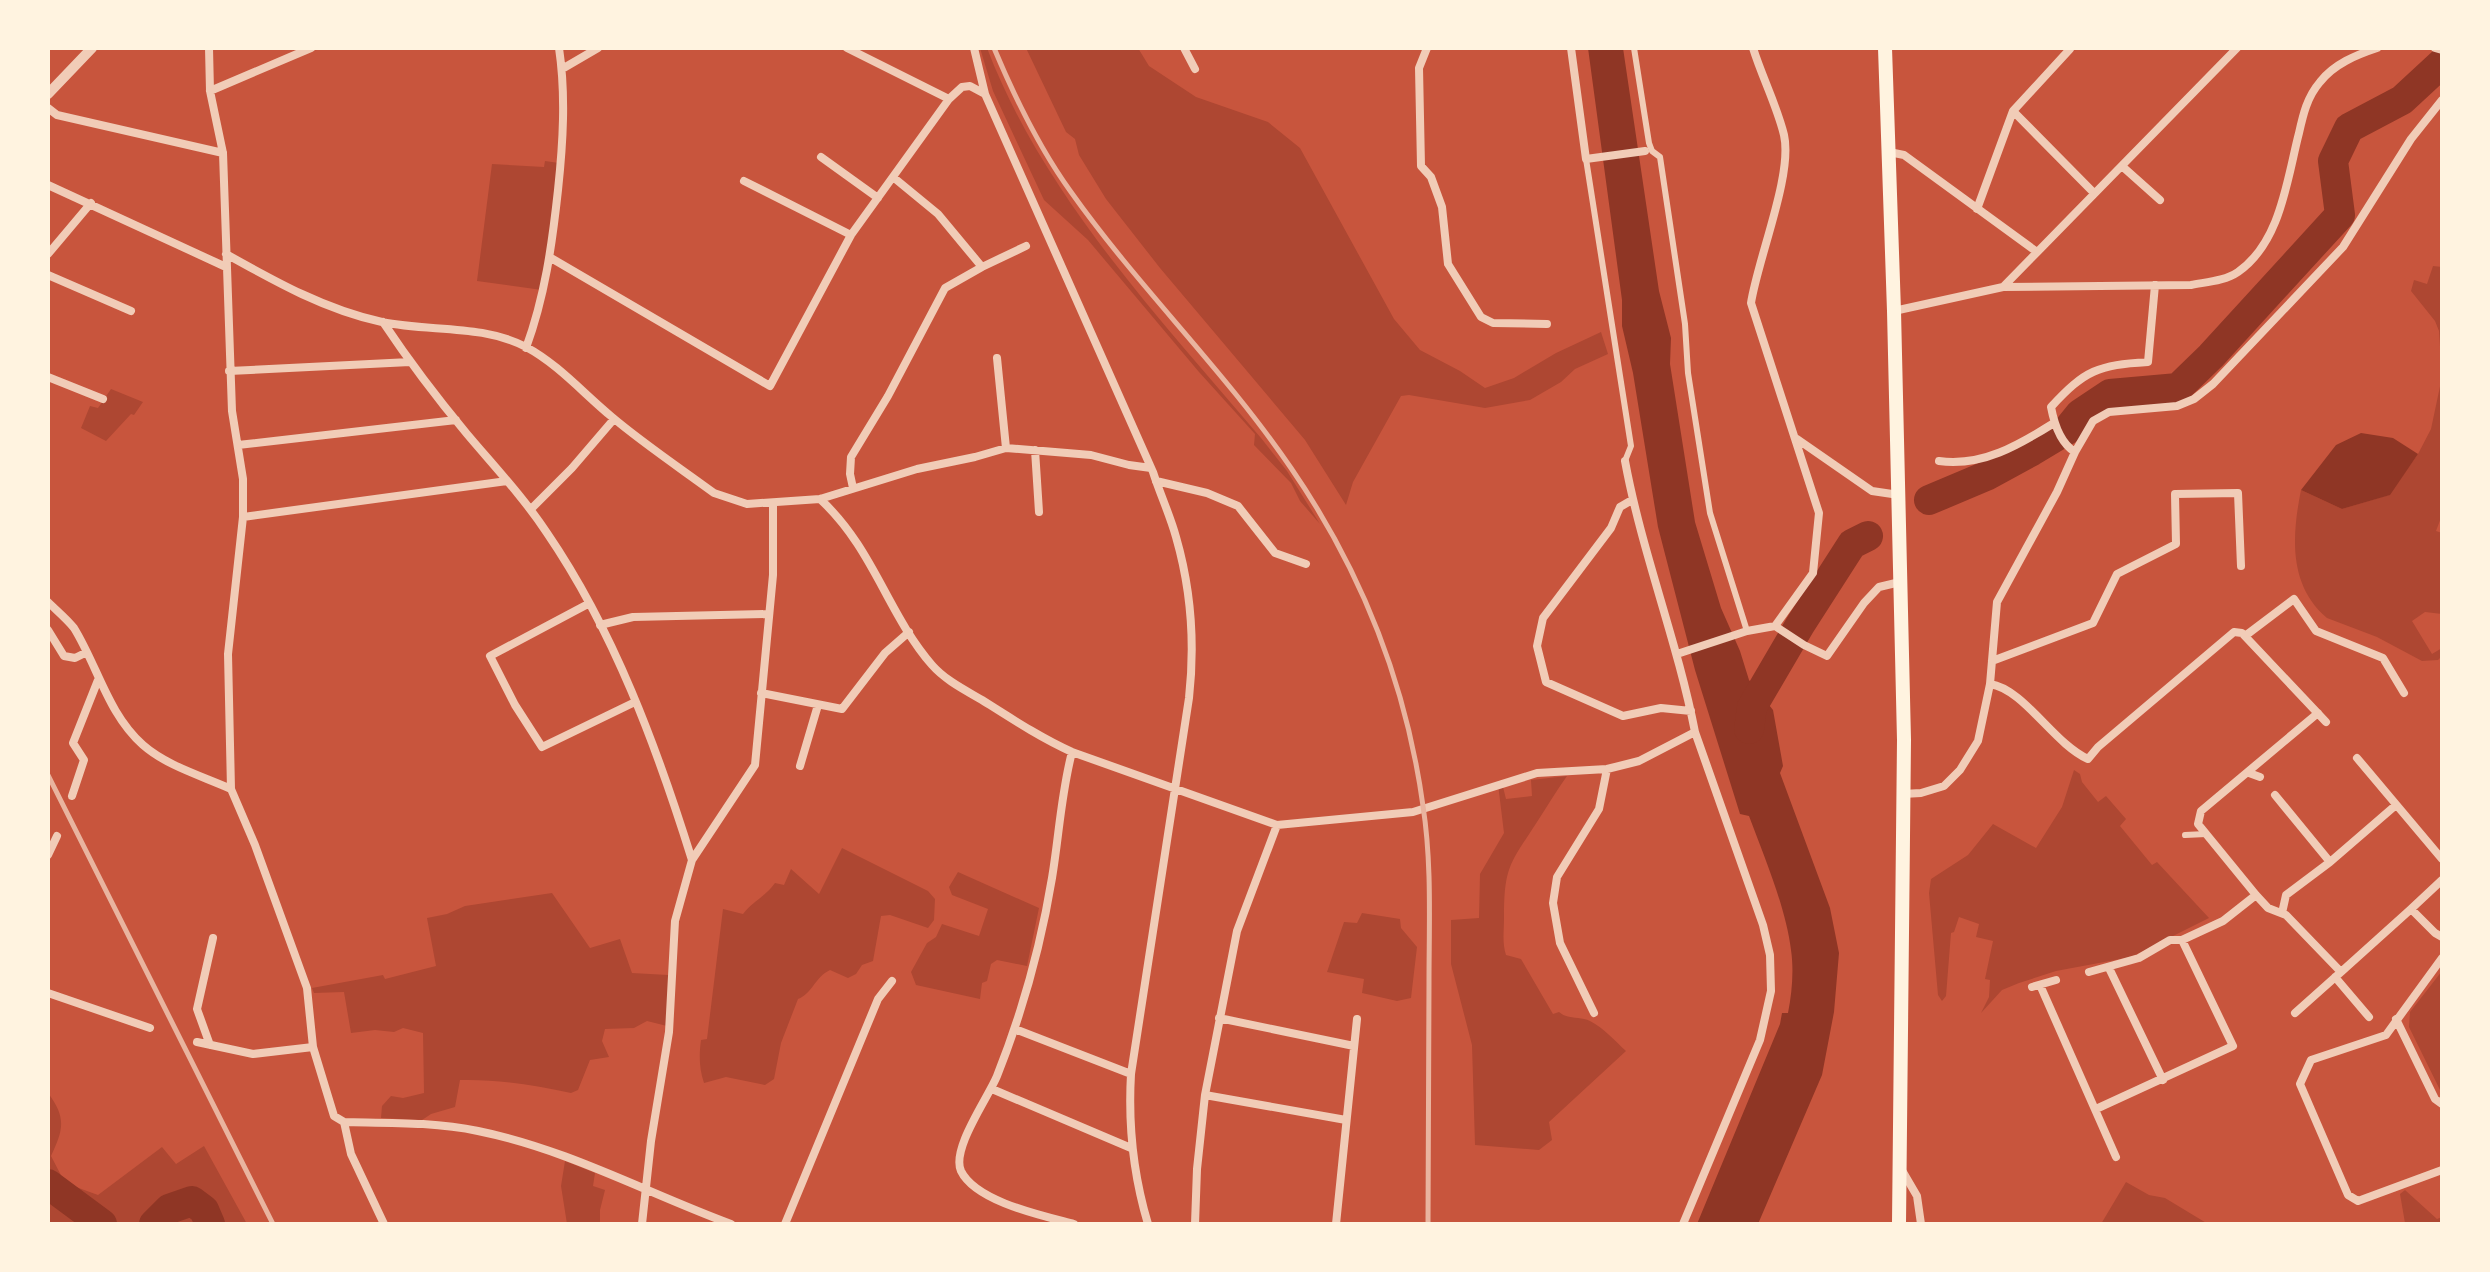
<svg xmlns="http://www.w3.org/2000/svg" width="2490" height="1272" viewBox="0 0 2490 1272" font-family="Rubik,sans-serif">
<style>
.green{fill:#ae4732}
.water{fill:#8f3625}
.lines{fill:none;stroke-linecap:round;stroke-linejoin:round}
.river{stroke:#8f3625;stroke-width:30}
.pedestrian{stroke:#f1ccb7;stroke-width:6}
.minor{stroke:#f1ccb7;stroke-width:8}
.tertiary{stroke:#f1ccb7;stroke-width:10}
.trunk{stroke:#fff3e0;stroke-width:14}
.rail{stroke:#e9b49f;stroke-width:5}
</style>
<rect width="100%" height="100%" fill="#c8553d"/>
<!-- green -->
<path class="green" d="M980 48H987C1043 195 1160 319 1261 438L1287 471 1320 524 1300 501 1291 483 1254 445 1255 434 1199 372 1088 240 1044 200 993 91Z
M1026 48H1138L1149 66 1196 97 1268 122 1300 148 1394 319 1420 350 1460 371 1485 388 1514 378 1556 353 1601 332 1608 354 1575 369 1561 382 1530 400 1485 408 1409 395 1401 396 1353 482 1346 505 1305 440 1160 268 1106 199 1079 155 1075 139 1066 132Z
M545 161 559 163 542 290 477 281 492 164 544 167Z
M2433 266 2442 267V515L2436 531 2442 533V614L2425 612 2412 621 2432 654 2442 648V656L2438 660 2422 661 2377 637 2327 618C2288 585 2292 535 2301 490L2342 509 2389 495 2418 454 2431 429 2442 377 2439 331 2435 321 2411 291 2414 280 2427 284Z
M111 389 143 402 134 415 131 414 106 441 81 428 90 406 98 408Z
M2074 770 2080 774 2082 782 2098 802 2106 796 2126 819 2120 826 2152 865 2157 862 2209 918 2131 957 2056 971 2019 983 2002 990 1981 1013 1989 997 1990 980 1985 979 1993 941 1976 937 1979 924 1959 917 1954 932 1951 933 1946 996 1942 1001 1938 995 1929 893 1931 879 1968 855 1993 824 2036 848 2062 807Z
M1567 776C1556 791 1547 807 1537 822 1510 864 1504 866 1504 918 1504 932 1502 942 1506 955L1521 959 1553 1014 1559 1012C1568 1020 1580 1016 1590 1021 1604 1028 1615 1041 1626 1051L1549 1122 1552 1140 1539 1150 1475 1145 1472 1045 1451 964V920L1479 918 1480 874 1504 833 1498 784 1503 787 1506 799 1532 796 1531 780Z
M842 848 928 891 935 899 934 920 928 928 890 915 881 916 873 961 862 965 856 974 848 978 830 970C815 977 812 994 798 999L781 1043 774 1079 765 1085 726 1077 704 1083C699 1068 699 1055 701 1040L707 1039 723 909 743 914C753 901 765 897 775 883L784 885 791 869 819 894Z
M958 872 1039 908 1027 966 997 960 991 964 987 981 982 983 980 999 916 985 911 972 927 943 936 937 942 924 979 936 988 909 952 895 949 887Z
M552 893 590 948 620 939 632 973 668 975 667 1026 647 1021 634 1028 605 1029 602 1041 609 1057 590 1060 578 1090 571 1093C534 1085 498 1079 460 1080L455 1107 431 1114 422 1120 381 1118 382 1106 391 1096 403 1098 424 1093 423 1033 403 1028 394 1032 375 1030 351 1033 344 992 314 993 312 988 383 975 385 979 436 966 427 918 447 914 465 906Z
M1362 913 1400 919 1401 928 1417 947 1411 998 1397 1001 1362 993 1364 979 1327 972 1344 922 1357 923Z
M2442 971V1094L2409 1027 2410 1012Z
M48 1093C67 1118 63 1130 51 1156L65 1183 98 1195 162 1147 176 1164 204 1146 247 1224H48Z
M565 1161 595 1173 593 1186 605 1190 600 1210V1224H567L561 1186Z
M2126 1182 2149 1195 2165 1198 2208 1224H2101Z
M2405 1190 2437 1219 2442 1217V1224H2401L2405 1223 2400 1194Z"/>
<!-- water -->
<path class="water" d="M1588 48H1623L1659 291 1671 338 1670 364 1695 522 1721 608 1740 651 1749 680 1773 710 1783 766 1780 773 1830 908 1839 953 1834 1012 1822 1075 1758 1224H1697L1780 1024 1782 1013H1788C1792 993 1794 970 1791 950 1786 908 1764 856 1749 816L1740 814 1695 670 1658 527 1633 373 1622 326V300Z
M2361 433 2393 438 2418 454 2390 495 2342 509 2301 490 2336 445Z"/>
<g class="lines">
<!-- river -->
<path class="river" d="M1929 500 1986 476 2032 451 2067 430 2080 414 2110 394 2178 388 2211 356 2340 215 2333 161 2349 128 2402 100 2442 63
M1749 729 1752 707 1800 625 1852 544 1868 536
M48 1184 102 1224
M154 1224 169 1209 192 1201 204 1210 210 1224"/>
<!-- pedestrian -->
<path class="pedestrian" d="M1634 48 1649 143 1652 151 1660 157 1685 324 1688 373 1710 513 1747 631
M1586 159 1631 446 1625 461
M2185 835 2206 834"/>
<!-- minor -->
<path class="minor" d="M209 48 210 91 223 153 232 411 243 479V517L228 654 231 789 255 845 307 988 313 1047 334 1116 344 1122C389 1123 435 1122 478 1131 567 1149 647 1193 731 1224
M847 48 949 99
M974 48 985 94 1153 472C1160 494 1170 515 1176 537 1191 589 1195 644 1189 698L1131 1074C1128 1126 1133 1174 1148 1224
M1184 48 1195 69
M1427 48 1419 68 1421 166 1431 177 1442 207 1448 264 1481 317 1493 323 1547 324
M1571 48 1586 159 1645 151
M2435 48 2442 50
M562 69 598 48
M210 91 311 48
M48 108 57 115 223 153
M2013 111 2094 193
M1889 152 1904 155 2037 252
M821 157 878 198
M2123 167 2160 200
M744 181 851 235
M48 185 226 267
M1977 209 2013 111 2070 49
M48 254 91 203
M226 254C276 282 326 310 382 322 430 332 482 324 526 347 558 364 584 394 612 417 644 444 680 468 714 493L747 504 820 499 917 469 975 457 1006 448 1091 455 1129 465 1151 468
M551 258 770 386 851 235 949 99 962 87 970 86 985 94
M982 267 1026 246
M48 275 131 311
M2003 287 2237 48
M1894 311 2003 287 2191 285C2206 282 2225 281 2238 272 2281 242 2287 179 2299 133 2303 115 2307 97 2320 82 2334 64 2356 55 2377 48
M383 322C409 361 437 398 467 434 494 466 524 498 547 533 614 631 657 748 692 860
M526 348C545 296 552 245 558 190 563 143 566 95 559 48
M997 358 1006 448
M229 371 410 362
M48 377 103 399
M1797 439 1872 491 1899 495
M238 445 456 420
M1035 450 1039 512
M2075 452C2060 443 2054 423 2051 407 2085 370 2098 365 2148 362L2155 285
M1939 461C1982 467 2019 445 2054 423
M1156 481 1207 493 1238 506 1275 553 1306 564
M853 488 850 474 851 457 888 396 945 288 982 267 938 214 893 177
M820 499C874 549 887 613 932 665 945 680 965 690 982 700 1012 719 1041 738 1072 752L1277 825 1413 812 1537 773 1607 769 1639 761 1695 732C1677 640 1642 553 1625 461
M1632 500 1620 507 1611 528 1543 618 1537 646 1546 682 1623 716 1661 708 1691 711
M531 509 572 468 614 419
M243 517 507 481
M48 602C56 610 67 619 74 628 98 667 108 714 143 745 167 766 202 776 231 789
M588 604 490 656 515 705 542 747 635 702
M600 625 633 617 768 614
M1775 626 1804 645 1827 656 1864 603 1879 587 1900 582
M48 630 64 656 75 658 85 653
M2245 636 2294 599 2316 631 2383 658 2404 693
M1677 654 1747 631 1775 626 1813 573 1819 513 1751 303C1758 258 1793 175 1784 135 1777 106 1762 77 1753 48
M1992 661 2093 623 2117 574 2176 544 2175 494 2238 493 2241 566
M1990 684C2024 689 2054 744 2088 759L2098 747 2234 632 2242 633 2326 722
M761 693 842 709 885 653 909 632
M2318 713 2201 811 2198 824 2256 895 2268 908 2286 915 2341 972 2411 909 2435 933 2442 937
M1072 752C1061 794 1059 836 1052 878 1041 945 1022 1013 997 1076 988 1098 951 1149 961 1171 976 1202 1044 1216 1074 1224
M2357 758 2442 859
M800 766 818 705
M2249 773 2260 777
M1903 794 1921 793 1944 786 1960 770 1978 741 1990 684 1997 602 2057 492 2075 452 2093 421 2109 412 2177 406 2194 399 2213 384 2343 247 2411 139 2442 100
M2275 795 2330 862
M72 796 84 760 73 743 98 680
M48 855 57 836
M2411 909 2442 880
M2282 913 2286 895 2330 862 2396 805
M2442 958 2386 1035 2311 1060 2300 1084 2348 1195 2358 1201 2442 1170
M2109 968 2163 1080
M2089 972 2139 958 2170 940H2182L2223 921 2256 895
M2335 977 2369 1017
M2040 985 2116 1157
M2032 987 2056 980
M48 993 150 1028
M1594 1013 1560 943 1553 903 1557 877 1599 809 1607 769
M2295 1013 2341 972
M1219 1018 1354 1046
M2396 1019 2435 1099 2442 1104
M1015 1029 1131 1074
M197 1042 253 1054 313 1047
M210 1045 197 1009 213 938
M992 1089 1131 1148
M1205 1095 1346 1120
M2096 1109 2233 1046 2182 940
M344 1122 351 1154 384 1224
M1903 1172 1917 1196 1921 1224
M642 1224 651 1141 669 1032 675 921 692 860 755 765 773 575V503
M785 1224 878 999 892 981
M1195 1224 1197 1169 1205 1095 1237 931 1277 825
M1336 1224 1357 1019
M1683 1224 1760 1040 1771 991 1770 955 1763 925 1695 732"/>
<!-- tertiary -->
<path class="tertiary" d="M48 94 92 48"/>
<!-- trunk -->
<path class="trunk" d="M1885 48 1894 311 1904 740 1899 1224"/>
<!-- rail -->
<path class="rail" d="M994 48C1015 98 1039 148 1071 192 1139 288 1225 371 1291 468 1361 570 1406 683 1423 806 1432 864 1429 924 1429 982 1429 1063 1428 1143 1428 1224
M48 775 273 1224"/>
</g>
<!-- border -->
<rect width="2490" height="1272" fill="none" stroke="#fff3e0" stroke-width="100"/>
</svg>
